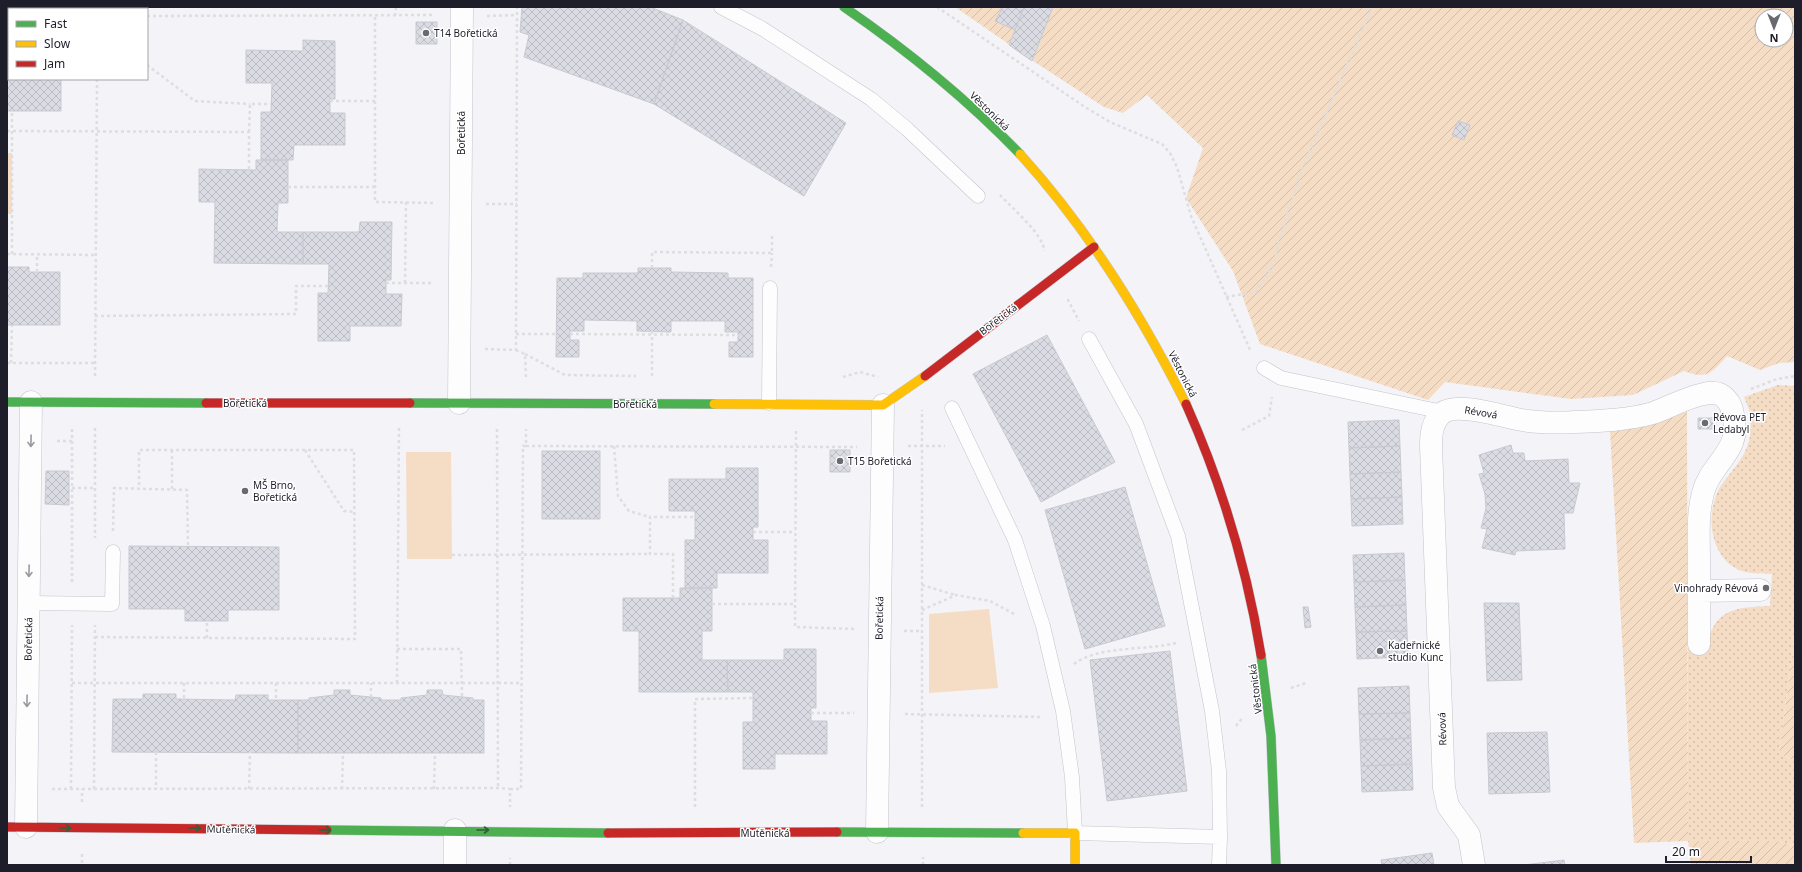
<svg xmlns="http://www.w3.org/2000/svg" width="1802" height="872" viewBox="0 0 1802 872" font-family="'Noto Sans',sans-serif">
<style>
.grass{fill:url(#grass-dots)}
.park{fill:#f5ddc5}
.garden{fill:url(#garden-furrows);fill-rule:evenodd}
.building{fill:url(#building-cross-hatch);stroke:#c9c9d2}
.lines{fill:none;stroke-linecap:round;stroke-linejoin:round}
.lane-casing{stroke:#c3c3cb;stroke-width:15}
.street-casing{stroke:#c3c3cb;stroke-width:23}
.fast-casing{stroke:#c3c3cb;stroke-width:10}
.slow-casing{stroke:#c3c3cb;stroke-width:10}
.jam-casing{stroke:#c3c3cb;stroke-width:10}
.path{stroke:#dedee0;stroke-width:2.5;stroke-dasharray:3 3;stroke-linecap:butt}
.lane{stroke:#fdfdfe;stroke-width:14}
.street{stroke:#fdfdfe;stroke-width:22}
.fast{stroke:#4caf50;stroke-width:9}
.slow{stroke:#ffc107;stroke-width:9}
.jam{stroke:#c62828;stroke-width:9}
.oneway{stroke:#99999f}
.oneway2{stroke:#335f3b}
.poi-dot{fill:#696972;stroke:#fff;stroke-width:1.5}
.labels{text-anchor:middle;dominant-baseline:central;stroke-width:3;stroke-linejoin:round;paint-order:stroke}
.poi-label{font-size:10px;fill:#1e1e2a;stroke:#fff;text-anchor:start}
.street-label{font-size:10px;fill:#1e1e2a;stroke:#fff}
</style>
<defs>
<pattern id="grass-dots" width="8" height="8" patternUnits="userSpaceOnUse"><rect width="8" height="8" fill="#f5ddc5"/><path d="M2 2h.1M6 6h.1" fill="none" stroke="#d2bda9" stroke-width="1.8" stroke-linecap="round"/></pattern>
<pattern id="garden-furrows" width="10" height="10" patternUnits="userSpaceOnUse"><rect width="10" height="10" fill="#f5ddc5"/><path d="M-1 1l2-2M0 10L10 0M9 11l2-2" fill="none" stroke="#d2bda9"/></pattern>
<pattern id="building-cross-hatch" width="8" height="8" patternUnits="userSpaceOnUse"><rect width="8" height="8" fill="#dbdbe4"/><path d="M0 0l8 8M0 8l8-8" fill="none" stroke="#bcbcc4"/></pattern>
</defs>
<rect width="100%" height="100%" fill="#f3f3f8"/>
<!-- grass -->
<path class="grass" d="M1778 385 1795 386V632L1779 753 1795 761V846L1777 841H1688V648H1707C1712 609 1736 607 1770 606L1772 574C1763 573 1753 574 1745 572 1710 562 1704 515 1720 487 1730 472 1744 460 1749 441 1751 434 1751 421 1750 414 1749 408 1746 402 1744 397Z"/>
<!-- park -->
<path class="park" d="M7 153H12V214H7Z
M406 452H451L452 559H407Z
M989 609 998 688 929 693V614Z"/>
<!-- garden -->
<path class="garden" d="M955 7H1795V362L1779 363 1760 370 1727 356C1712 373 1707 380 1684 371L1633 395 1571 399 1445 382 1428 400 1260 344 1233 271 1186 198 1203 148 1147 95 1123 113 1104 107 1033 61ZM1762 16H1786V40H1762Z
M1687 410 1688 841H1777L1795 846V865H1691L1688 841 1634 843 1610 431 1653 421Z
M1795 632V761L1779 753Z"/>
<!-- building -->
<path class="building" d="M522 7H650L683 20 654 104 524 57 529 35 520 32Z
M1003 7H1024L1015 30 995 21Z
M1024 7H1053L1032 61 1009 45Z
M683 20 846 123 804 196 654 104Z
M416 22H437V44H416Z
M303 40 335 41V99H330V113H345V145H294L293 160H261V112H271L272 83H246V50L303 51Z
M7 53H9V79H61V111H7Z
M1458 121 1470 125 1464 140 1452 135Z
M256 160H288V203H278L277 232H303V264L214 263 215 202H199V169L256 170Z
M360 222H392L391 280H386V294H402L401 326H350V341H318V293H328L329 264H303V232H359Z
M7 267H29V272H60V325H7Z
M638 268H671V272L728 273V278H753V357H729V342H738V332H725V321H671V332L637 331V321L584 320V331H570V340H579V357H556L557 278H583V273H638Z
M1047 335 1115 462 1041 502 973 374Z
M1698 418H1713V429H1698Z
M1399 420 1400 446 1349 448 1348 422Z
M1511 445 1513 453H1524L1525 461 1568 459 1569 483H1580L1573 513H1564L1565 549 1516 551 1515 555 1482 548 1487 529 1481 528 1486 508 1485 494 1479 474 1484 473 1479 455Z
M1400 446 1401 472 1350 474 1349 448Z
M830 450H850V472H830Z
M542 451H600V519H542Z
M726 468H758V527H753V540H768V573H717V588H685V540H695V511H669V479H726Z
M46 471H69V505L45 504Z
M1401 472 1402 497 1351 499 1350 474Z
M1125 487 1165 626 1085 649 1045 510Z
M1402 497 1403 524 1352 526 1351 499Z
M129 546 279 547V610H228V621H185V609H129Z
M1404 553 1405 580 1354 582 1353 555Z
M1405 580 1406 605 1355 607 1354 582Z
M680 588H712V631H702V660H727L728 692H639V631H623V598H680Z
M1484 603H1519L1522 680 1487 681Z
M1406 605 1407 631 1356 632 1355 607Z
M1303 607H1308L1311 627 1305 628Z
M1407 631 1408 657 1357 659 1356 632Z
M784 649H816V708H811V721H827V754H775V769H743V722H753V692H728L727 660H784Z
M1170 651 1187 791 1107 801 1090 660Z
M1409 686 1410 713 1359 714 1358 688Z
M334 690H350V695L381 698V700H401V698L427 695V690H442L443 695 473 698V700H484V753H298V700H309V698L334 695Z
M143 694H176V699L235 700 236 695H268V700H298V753L112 752 113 699H143Z
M1410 713 1411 738 1360 740 1359 714Z
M1547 732 1550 792 1489 794 1487 733Z
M1411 738 1412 764 1361 766 1360 740Z
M1412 764 1413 790 1362 792 1361 766Z
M1432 853 1434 865H1382L1381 860Z
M1564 860 1565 865H1524Z"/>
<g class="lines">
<defs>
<path id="lane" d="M721 7 763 29 871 99 907 129 978 196
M1089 339 1136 424 1178 536 1212 711 1219 771 1220 837 1219 865
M1264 368 1281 378 1443 412
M769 403 770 288
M952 408 1015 540 1043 626 1063 711 1072 777 1075 833 1220 837
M28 603 112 604 113 552"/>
<path id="street" d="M459 403 462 7
M1699 591 1760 590
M26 827 31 402
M455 830V865
M877 832 883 405
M1474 865 1469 835 1448 806 1444 788 1431 446C1431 434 1432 422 1442 413 1458 401 1503 417 1522 420 1539 423 1558 423 1576 422 1602 421 1628 420 1653 413 1670 407 1687 397 1704 394 1712 392 1720 392 1726 399 1731 404 1732 409 1733 415 1743 451 1710 463 1703 493 1697 515 1699 537 1699 559 1699 588 1699 616 1699 644"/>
<path id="fast" d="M844 7C908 51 966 98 1020 154
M7 402 206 403
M410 403 714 404
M1261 655 1271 736 1276 865
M327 830 608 833
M837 832 1023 833"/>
<path id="slow" d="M1020 154C1088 229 1141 314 1186 404
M714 404 883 405 925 376
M1023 833H1075V865"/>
<path id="jam" d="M925 376 1094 247
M206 403H410
M1186 404C1222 485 1247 568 1261 655
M7 827 327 830
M608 833 837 832"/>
</defs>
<!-- lane casing -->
<use href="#lane" class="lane-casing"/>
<!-- street casing -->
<use href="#street" class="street-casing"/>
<!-- fast casing -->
<use href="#fast" class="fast-casing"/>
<!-- slow casing -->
<use href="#slow" class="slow-casing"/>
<!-- jam casing -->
<use href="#jam" class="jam-casing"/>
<!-- path -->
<path class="path" d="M937 7 1085 107 1110 122 1162 144 1170 153 1177 167 1191 216 1251 352
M98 9V7
M7 15H9
M147 16 435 15
M395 16 396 7
M487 16 517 15
M375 17V202L435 203
M147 65 195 101 250 104
M330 101H375
M7 131 249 132V170
M249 132 250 104H271
M288 187H375
M1000 195C1011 207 1045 236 1044 251
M486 204H517
M7 254 96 255
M12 254V111
M771 267 772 253
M652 268V252L772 253V233
M37 272V254
M386 283H434
M405 283 406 202
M1226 297 1256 292 1273 265 1286 217 1303 167 1372 7
M1067 300H1068L1079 321
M95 316 296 314V286H328
M516 334H557
M570 334 738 335
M485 349 516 350 517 7
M516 350 525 354 526 377
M525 354 565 375 636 376
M7 363H95
M11 363 12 325
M95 376 97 79
M652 376V331
M843 377 860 372 878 377
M1751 389 1777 379 1795 376
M95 428V538
M497 429 498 788
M1242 430 1269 416 1272 397
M796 431 795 627 855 629
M57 441H72V428
M526 446 857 447
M614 446 618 496 629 511 650 517
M908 446H945
M172 450V489
M305 450 344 511 355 512
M72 488H96
M113 531 114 488 187 490 188 546
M753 532H795
M452 555 650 554
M72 582V441
M922 585 955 595
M673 598V554H650V517H695
M712 604H795
M922 610 956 595 990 601 1016 615
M904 631H922
M95 637 355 639 354 450H139V488
M207 638V621
M397 649H461L462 697
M1074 664C1100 645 1145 651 1176 643
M72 683H521
M184 683V699
M276 683V700
M397 683 399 428
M1291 688 1306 683
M371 697V683
M811 713H854
M905 714 1042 717
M1236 726 1243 717
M156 752V789
M52 789 498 788 510 789V807
M71 789 72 625
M94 789 95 625
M249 789 250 752
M342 789 343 753
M434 789 435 753
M510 789H521L523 446H526V429
M82 802V789
M695 807V699L753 698
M922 807V410
M82 854V865
M510 865V858
M923 865V857"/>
<!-- lane -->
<use href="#lane" class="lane"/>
<!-- street -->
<use href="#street" class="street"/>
<!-- fast -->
<use href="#fast" class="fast"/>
<!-- slow -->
<use href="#slow" class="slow"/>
<!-- jam -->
<use href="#jam" class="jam"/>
</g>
<!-- one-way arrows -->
<defs><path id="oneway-shaft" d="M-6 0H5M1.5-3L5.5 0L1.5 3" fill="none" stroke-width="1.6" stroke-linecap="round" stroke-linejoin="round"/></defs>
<g class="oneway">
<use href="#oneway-shaft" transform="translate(31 441) rotate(91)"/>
<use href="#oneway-shaft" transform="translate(29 571) rotate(91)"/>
<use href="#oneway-shaft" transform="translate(27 701) rotate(91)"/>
</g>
<g class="oneway2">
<use href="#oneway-shaft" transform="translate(65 828)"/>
<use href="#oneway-shaft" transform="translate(195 828) rotate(1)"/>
<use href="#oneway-shaft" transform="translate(325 830) rotate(1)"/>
<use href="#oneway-shaft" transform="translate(483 830)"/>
</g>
<!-- markers -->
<g class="poi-dot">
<circle cx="426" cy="33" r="4"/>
<circle cx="1705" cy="423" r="4"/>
<circle cx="840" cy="461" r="4"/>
<circle cx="245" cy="491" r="4"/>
<circle cx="1766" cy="588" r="4"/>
<circle cx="1380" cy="651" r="4"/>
</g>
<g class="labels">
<!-- poi labels -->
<g class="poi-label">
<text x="434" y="33">T14 Bořetická</text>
<text x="1713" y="417">Révova PET<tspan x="1713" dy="12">Ledabyl</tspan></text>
<text x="848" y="461">T15 Bořetická</text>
<text x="253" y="485">MŠ Brno,<tspan x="253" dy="12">Bořetická</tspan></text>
<text x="1758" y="588" text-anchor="end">Vinohrady Révová</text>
<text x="1388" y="645">Kadeřnické<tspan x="1388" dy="12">studio Kunc</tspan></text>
</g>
<!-- street labels -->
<g class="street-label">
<text transform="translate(990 111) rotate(44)">Věstonická</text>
<text transform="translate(461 133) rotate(-90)">Bořetická</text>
<text transform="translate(998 319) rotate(-37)">Bořetická</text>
<text transform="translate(1183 374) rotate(63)">Věstonická</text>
<text x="245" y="403">Bořetická</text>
<text x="635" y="404">Bořetická</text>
<text transform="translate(1481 412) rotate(9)">Révová</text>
<text transform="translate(879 618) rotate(-89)">Bořetická</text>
<text transform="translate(28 639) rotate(-89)">Bořetická</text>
<text transform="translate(1255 689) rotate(-97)">Věstonická</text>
<text transform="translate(1442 729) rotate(-92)">Révová</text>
<text transform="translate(231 829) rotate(1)">Mutěnická</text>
<text x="765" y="833">Mutěnická</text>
</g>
</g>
<!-- border -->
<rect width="1802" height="872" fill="none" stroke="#1e1e2a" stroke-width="16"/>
<!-- legend -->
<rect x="8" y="8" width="140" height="72" fill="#ffffff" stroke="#a5a5aa"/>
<rect x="16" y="21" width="20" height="6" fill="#4caf50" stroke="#a5a5aa"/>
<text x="44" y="28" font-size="12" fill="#1e1e2a">Fast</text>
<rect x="16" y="41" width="20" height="6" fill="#ffc107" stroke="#a5a5aa"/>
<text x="44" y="48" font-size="12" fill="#1e1e2a">Slow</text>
<rect x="16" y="61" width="20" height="6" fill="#c62828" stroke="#a5a5aa"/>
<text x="44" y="68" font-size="12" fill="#1e1e2a">Jam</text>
<!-- north arrow -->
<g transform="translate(1774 28) rotate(180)"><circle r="19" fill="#ffffff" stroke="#a5a5aa"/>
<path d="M0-3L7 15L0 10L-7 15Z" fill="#696972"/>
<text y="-6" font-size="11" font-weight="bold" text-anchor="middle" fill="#1e1e2a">N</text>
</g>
<!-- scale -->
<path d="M1666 856v6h85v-6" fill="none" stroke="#1e1e2a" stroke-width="2"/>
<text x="1672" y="856" font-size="12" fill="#1e1e2a" stroke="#ffffff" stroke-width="3" paint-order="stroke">20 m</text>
</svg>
